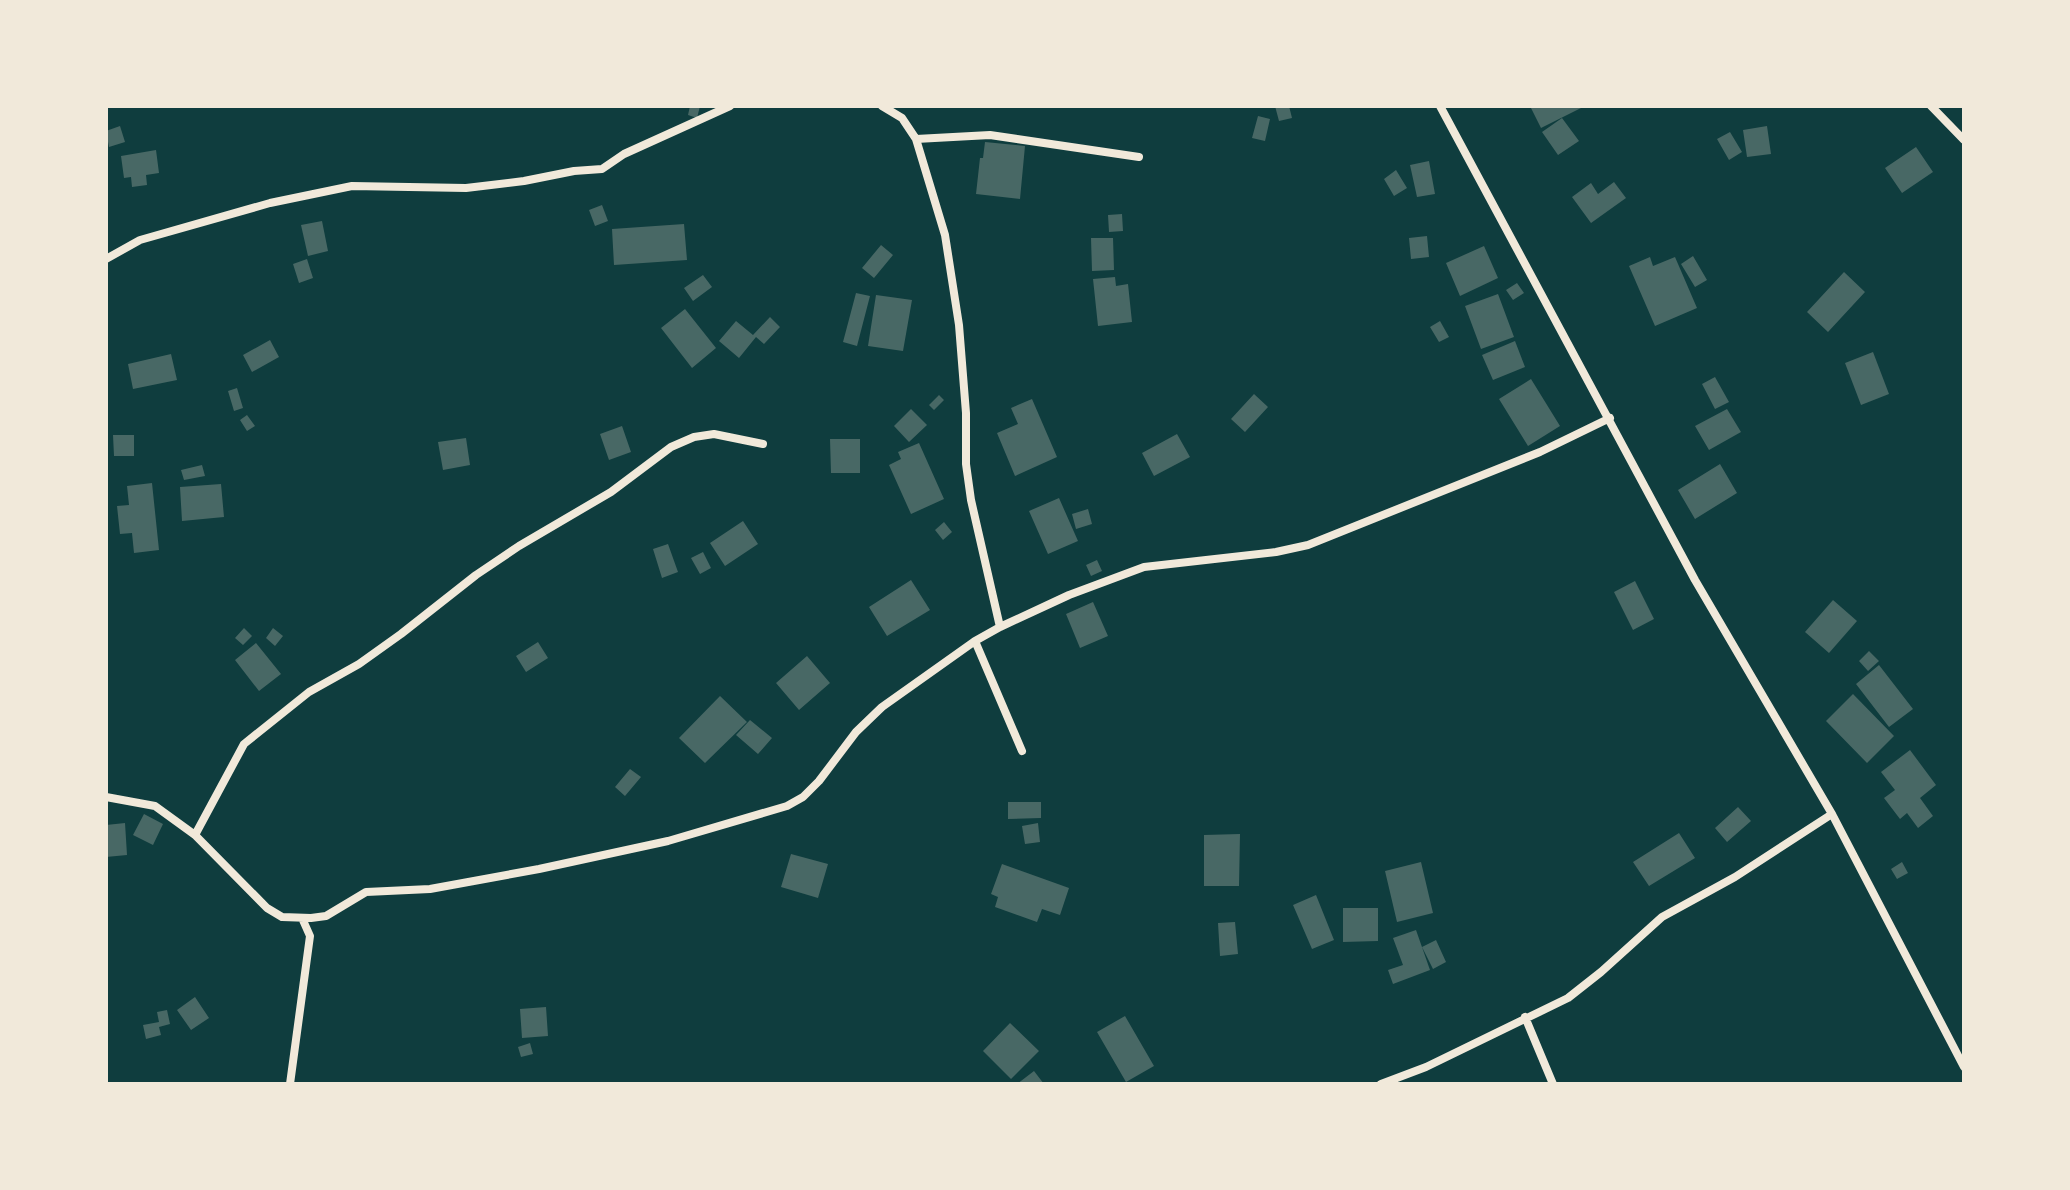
<svg xmlns="http://www.w3.org/2000/svg" width="2070" height="1190" viewBox="0 0 2070 1190" font-family="Mulish,sans-serif">
<style>
.building{fill:#486865}
.lines{fill:none;stroke-linecap:round;stroke-linejoin:round}
.minor{stroke:#f1e9da;stroke-width:8}
</style>
<rect width="100%" height="100%" fill="#0f3d3e"/>
<!-- building -->
<path class="building" d="M690 106H700L697 118 688 115Z
M1275 106H1289L1292 118 1279 121Z
M1530 106H1585L1541 128Z
M1258 116 1270 119 1265 141 1252 138Z
M1562 118 1579 141 1558 155 1542 132Z
M120 126 125 142 109 147 106 131Z
M1767 126 1771 154 1747 157 1743 130Z
M1730 132 1742 152 1729 160 1717 139Z
M985 142 1025 146 1020 199 976 194 980 158H983Z
M1916 147 1933 172 1902 193 1885 168Z
M156 150 159 173 146 175 147 185 132 187 131 177 124 178 121 156Z
M1429 161 1435 194 1417 197 1410 165Z
M1396 170 1407 188 1394 196 1384 179Z
M1614 182 1626 198 1591 223 1572 197 1591 183 1598 194Z
M602 205 608 221 595 226 589 210Z
M1122 214 1123 231 1109 232 1108 215Z
M322 221 328 251 308 256 301 225Z
M684 224 687 260 614 265 612 229Z
M1427 236 1429 257 1411 259 1409 238Z
M1091 238H1113L1114 270 1092 271Z
M881 245 893 255 874 278 862 268Z
M1484 246 1498 278 1460 296 1446 263Z
M1693 256 1707 280 1695 287 1681 264Z
M1650 257 1653 266 1675 257 1697 308 1655 326 1629 266Z
M307 259 313 278 299 283 293 264Z
M1844 272 1865 292 1828 332 1807 312Z
M703 275 712 287 693 301 684 288Z
M1115 277 1116 286 1128 284 1132 322 1098 326 1093 279Z
M1517 283 1524 293 1513 300 1506 290Z
M856 293 870 296 857 346 843 342Z
M1498 294 1514 337 1481 349 1465 306Z
M876 295 912 300 903 351 868 346Z
M685 309 716 348 692 368 661 328Z
M770 317 780 327 764 344 756 337 739 358 719 341 736 321 753 335Z
M1440 321 1449 337 1439 342 1430 327Z
M270 340 279 357 252 372 243 355Z
M1515 341 1525 367 1493 380 1482 355Z
M1873 352 1889 394 1861 405 1845 363Z
M171 354 177 380 133 389 128 364Z
M1715 377 1729 402 1715 409 1702 384Z
M1531 379 1560 426 1528 446 1499 399Z
M237 388 243 408 234 411 228 391Z
M1254 394 1268 407 1245 432 1231 419Z
M939 395 944 400 934 410 929 405Z
M1032 399 1057 457 1015 476 997 433 1018 424 1011 408Z
M911 409 927 425 909 442 894 426Z
M1727 409 1741 432 1709 450 1695 426Z
M247 415 255 426 247 431 240 420Z
M622 426 631 452 609 460 600 434Z
M1177 434 1190 457 1154 476 1142 453Z
M113 435H134V456H114Z
M466 438 470 465 443 470 438 442Z
M830 439H860V473H831Z
M919 443 944 499 911 514 889 465 901 459 898 452Z
M1720 464 1737 493 1695 519 1678 490Z
M202 465 205 476 184 480 181 470Z
M152 483 159 550 134 553 132 533 120 534 117 506 129 505 127 486Z
M221 484 224 517 182 521 180 487Z
M1059 498 1078 541 1048 554 1029 511Z
M1088 509 1092 524 1076 529 1072 514Z
M743 521 758 544 725 566 710 543Z
M944 522 952 532 943 540 935 530Z
M668 544 678 572 662 578 653 549Z
M703 552 711 568 700 574 691 558Z
M1097 560 1102 571 1091 576 1086 565Z
M911 580 930 610 887 636 869 607Z
M1635 581 1654 619 1633 630 1614 592Z
M1833 600 1857 621 1829 653 1805 632Z
M1093 602 1108 636 1080 648 1066 614Z
M244 628 252 636 243 645 235 638Z
M273 628 283 636 275 646 266 638Z
M538 642 548 658 526 672 516 656Z
M256 643 281 674 259 691 235 660Z
M1869 651 1879 661 1868 671 1859 661Z
M807 656 830 683 799 710 776 683Z
M1879 665 1913 709 1889 727 1856 684Z
M1853 694 1894 736 1867 763 1826 721Z
M720 696 747 722 705 763 679 738Z
M750 720 772 738 758 754 736 735Z
M1910 750 1936 785 1920 798 1933 816 1918 828 1907 813 1900 819 1884 798 1895 790 1881 772Z
M630 769 641 777 625 796 615 787Z
M1008 802H1041V818L1008 819Z
M1738 807 1751 821 1727 842 1715 828Z
M144 814 163 824 153 845 133 835Z
M125 823 127 855 106 857V825Z
M1038 823 1040 842 1025 844 1022 826Z
M1679 833 1695 858 1649 886 1633 862Z
M1240 834 1239 886H1204V835Z
M791 854 828 864 818 898 781 887Z
M1421 862 1433 913 1397 922 1385 871Z
M1902 862 1908 873 1897 879 1891 869Z
M1002 864 1069 888 1060 915 1042 909 1037 922 995 907 998 897 991 894Z
M1316 895 1334 940 1312 949 1293 905Z
M1343 908H1378V941L1343 942Z
M1235 922 1238 954 1220 956 1218 923Z
M1416 930 1430 970 1393 984 1388 970 1403 965 1393 938Z
M1436 940 1446 962 1433 969 1422 947Z
M195 997 209 1018 191 1030 177 1010Z
M546 1007 548 1036 522 1038 520 1009Z
M167 1010 170 1024 159 1027 161 1035 146 1039 143 1025 159 1022 157 1012Z
M1125 1016 1154 1066 1126 1082 1097 1032Z
M1010 1023 1039 1051 1011 1079 983 1051Z
M530 1043 533 1054 521 1057 518 1047Z
M1034 1071 1044 1084H1017Z"/>
<g class="lines">
<!-- minor -->
<path class="minor" d="M882 106 902 118 916 139 945 235 959 325 966 413V464L971 500 1000 627
M1440 106 1695 580 1832 814 1964 1067
M1931 106 1964 140
M916 139 990 135 1139 157
M106 259 140 240 270 203 352 186 466 188 524 181 574 171 602 169 624 154 730 106
M975 641 1022 751
M106 797 155 806 195 835 267 908 282 917 311 918 326 916 366 892 430 889 539 869 668 841 787 806 803 797 819 781 856 732 882 707 975 641 1000 627 1069 595 1144 567 1276 552 1308 545 1540 452 1610 418
M195 835 244 744 309 692 359 664 401 634 476 575 519 546 611 492 671 447 694 437 714 434 763 444
M1525 1017 1553 1084
M290 1084 310 936 302 918
M1381 1084 1426 1067 1568 998 1601 972 1662 917 1735 877 1832 814"/>
</g>
<!-- border -->
<rect width="2070" height="1190" fill="none" stroke="#f1e9da" stroke-width="216"/>
</svg>
